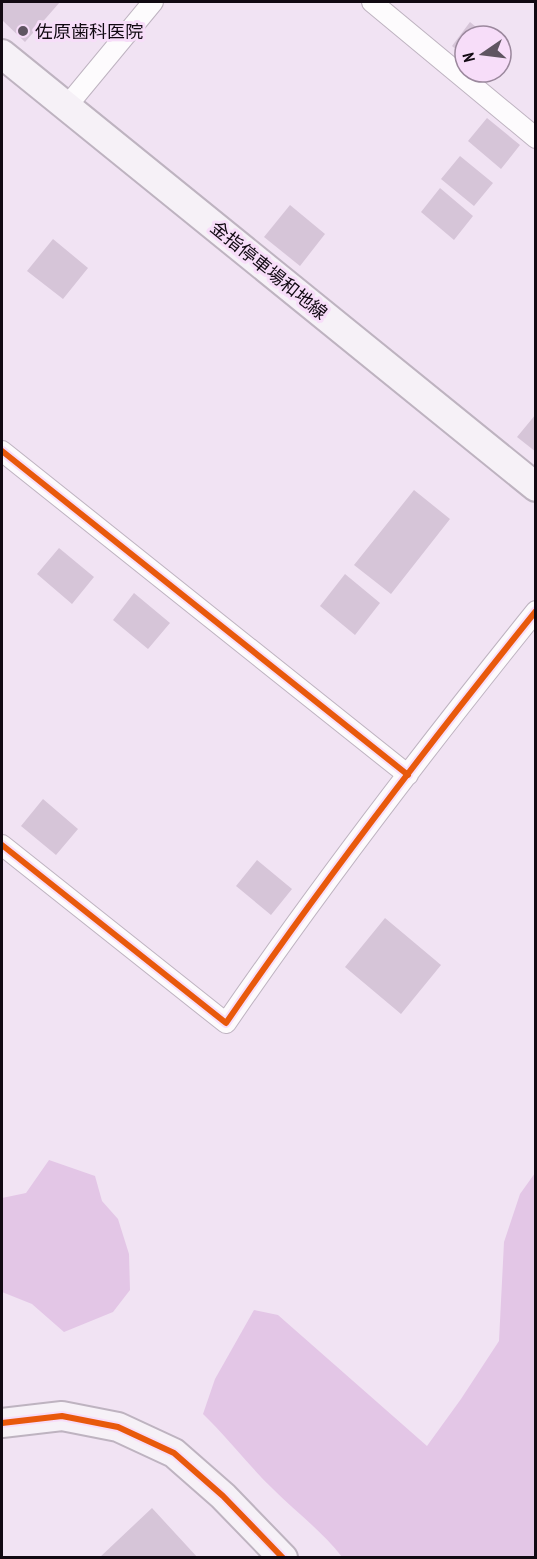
<svg xmlns="http://www.w3.org/2000/svg" width="537" height="1559" viewBox="0 0 537 1559" font-family="'PT Sans Narrow','Noto Sans JP',sans-serif">
<style>
.green{fill:#e3c6e6}
.building{fill:#d6c5d8}
.lines{fill:none;stroke-linecap:round;stroke-linejoin:round}
.street-casing{stroke:#beb3c0;stroke-width:22}
.secondary-casing{stroke:#beb3c0;stroke-width:32}
.street{stroke:#fdfbfd;stroke-width:20}
.secondary{stroke:#f6f1f7;stroke-width:28}
.cycleway-casing{stroke:#f7ddf9;stroke-width:10}
.cycleway{stroke:#e8590c;stroke-width:6}
.poi-dot{fill:#5f5561;stroke:#f7ddf9;stroke-width:2}
.labels{text-anchor:middle;dominant-baseline:central;stroke-width:6;stroke-linejoin:round;paint-order:stroke}
.poi-label{font-size:18px;fill:#110912;stroke:#f7ddf9;text-anchor:start}
.street-label{font-size:18px;fill:#110912;stroke:#f7ddf9}
</style>
<rect width="100%" height="100%" fill="#f1e3f3"/>
<!-- green -->
<path class="green" d="M49 1160 95 1176 102 1201 118 1219 129 1254 130 1290 113 1312 64 1332 32 1304 2 1292V1198L26 1193Z
M535 1173V1557H342C323 1532 296 1512 273 1489 248 1465 228 1438 203 1414L215 1379 254 1310 278 1315 427 1446 461 1399 499 1341 504 1242 520 1194Z"/>
<!-- building -->
<path class="building" d="M2 2H60L25 42 2 20Z
M470 22 487 36H465V57L452 46Z
M487 118 520 145 501 169 468 141Z
M460 156 493 183 474 206 441 179Z
M440 188 473 216 454 240 421 212Z
M290 205 325 234 300 266 264 237Z
M53 239 88 268 63 299 27 271Z
M536 414V452L517 437Z
M414 490 450 519 391 594 354 565Z
M59 548 94 577 72 604 37 574Z
M345 574 380 603 355 635 320 606Z
M134 593 170 623 148 649 113 620Z
M43 799 78 829 56 855 21 826Z
M257 860 292 889 271 915 236 886Z
M385 918 441 965 401 1014 345 967Z
M152 1508 198 1558H99Z"/>
<g class="lines">
<defs>
<path id="street" d="M372 2 536 138
M67 106 153 2
M2 451 408 775
M2 845 226 1023C323 882 428 745 536 611"/>
<path id="secondary" d="M2 54 536 487
M2 1423 62 1416 118 1427 174 1453 223 1496 283 1558"/>
</defs>
<!-- street casing -->
<use href="#street" class="street-casing"/>
<!-- secondary casing -->
<use href="#secondary" class="secondary-casing"/>
<!-- street -->
<use href="#street" class="street"/>
<!-- secondary -->
<use href="#secondary" class="secondary"/>
<defs>
<path id="cycleway" d="M2 451 408 775
M2 845 226 1023C323 882 428 745 536 611
M2 1423 62 1416 118 1427 174 1453 223 1496 283 1558"/>
</defs>
<!-- cycleway casing -->
<use href="#cycleway" class="cycleway-casing"/>
<!-- cycleway -->
<use href="#cycleway" class="cycleway"/>
</g>
<!-- markers -->
<circle class="poi-dot" cx="23" cy="31" r="6"/>
<g class="labels">
<!-- poi labels -->
<g class="poi-label">
<text x="35" y="31">佐原歯科医院</text>
</g>
<!-- street labels -->
<g class="street-label">
<text transform="translate(269 270) rotate(39)">金指停車場和地線</text>
</g>
</g>
<!-- border -->
<rect width="537" height="1559" fill="none" stroke="#110912" stroke-width="6"/>
<!-- north arrow -->
<g transform="translate(483 54) rotate(256)"><circle r="28" fill="#f7ddf9" stroke="#9b889d" stroke-width="1.5"/>
<path d="M0-4.5L10 22L0 15L-10 22Z" fill="#5f5561"/>
<text y="-9" font-size="16" font-weight="bold" text-anchor="middle" fill="#110912">N</text>
</g>
</svg>
